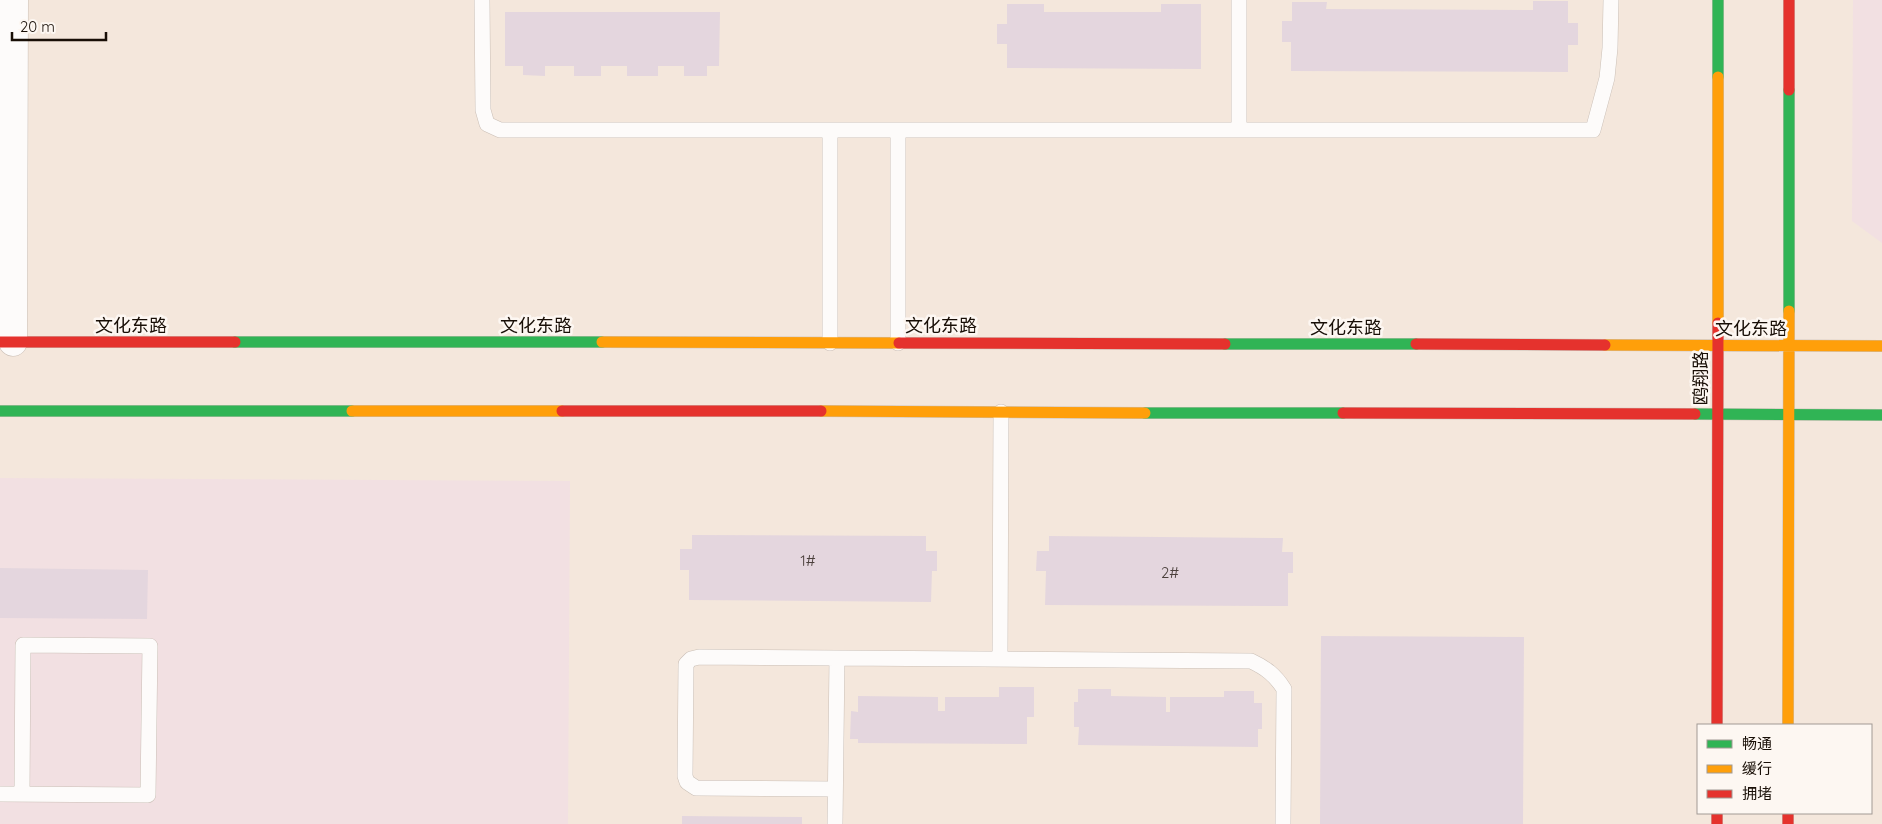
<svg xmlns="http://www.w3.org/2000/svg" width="1882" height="824" viewBox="0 0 1882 824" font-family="Quicksand,'Noto Sans SC',sans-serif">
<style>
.education{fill:#f2e0e2}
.building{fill:#e4d6de}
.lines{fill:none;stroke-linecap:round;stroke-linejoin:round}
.lane-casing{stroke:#cabfb6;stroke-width:16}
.street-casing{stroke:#cabfb6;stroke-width:29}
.fast-casing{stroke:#cabfb6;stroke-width:12}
.slow-casing{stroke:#cabfb6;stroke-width:12}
.jam-casing{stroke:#cabfb6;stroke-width:12}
.lane{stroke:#fdfbfa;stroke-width:15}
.street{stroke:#fdfbfa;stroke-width:28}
.fast{stroke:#30b455;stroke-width:11}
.slow{stroke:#ff9f0a;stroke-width:11}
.jam{stroke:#e5322d;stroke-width:11}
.labels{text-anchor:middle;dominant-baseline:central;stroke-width:5;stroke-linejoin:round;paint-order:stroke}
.number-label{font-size:15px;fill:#4b403c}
.street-label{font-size:18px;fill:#180e06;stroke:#fdf7f2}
</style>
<rect width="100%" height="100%" fill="#f4e7dc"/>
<!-- education -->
<path class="education" d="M1853 0H1882V243L1852 221Z
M0 478 570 481 568 824H0Z"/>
<!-- building -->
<path class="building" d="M1533 1H1568V23H1578V45H1568V72L1291 71V42H1282V21H1292V2H1327L1326 9 1533 10Z
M1007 4H1044V12H1161V4H1201V69L1007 68V44H997V24H1007Z
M505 12H720L719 66H707V76H684V66H658V76H627V66H601V76H574V66H545V76L523 75V66H505Z
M692 535 926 536V551H937V571H932L931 602 689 600V570H680V549H692Z
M1049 536 1283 538 1282 552H1293V573H1288V606L1045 605 1046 571H1036L1037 551H1049Z
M0 568 148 570 147 619 0 618Z
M1321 636 1524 637 1523 824H1320Z
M999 687H1034V717H1027V744L858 743V739H850L851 711 858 712V696L938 697V711H945V697H999Z
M1078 689H1111V696L1166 697V712H1170V697H1224V691H1254V703H1262V729H1258V747L1078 745 1079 727H1074V702H1078Z
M682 816 802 817V824H682Z"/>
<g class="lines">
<defs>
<path id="lane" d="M482 0 483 110 487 124 500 130H1593L1607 78 1610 48 1611 0
M1239 0V130
M830 130V343
M898 130V343
M1000 659 1001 412
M835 789 696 788 687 782 685 776 686 664 691 659 699 657 837 658
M0 794 148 795 150 646 23 645 22 794
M835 824 837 658 1251 661C1266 668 1275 675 1284 689L1283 824"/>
<path id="street" d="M13 342 14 0"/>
<path id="fast" d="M1718 77V0
M1789 311V90
M235 342H602
M1225 344H1416
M0 411H352
M1145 413H1343
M1695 414 1882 415"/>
<path id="slow" d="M1718 323V77
M602 342 899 343
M1605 345 1882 346
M352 411H562
M821 411 1145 413
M1788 725 1789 311"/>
<path id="jam" d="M1789 90V0
M0 342H235
M899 343 1225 344
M1416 344 1605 345
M562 411H821
M1343 413 1695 414
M1717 725 1718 323
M1717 813V824
M1788 813V824"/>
</defs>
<!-- lane casing -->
<use href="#lane" class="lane-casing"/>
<!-- street casing -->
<use href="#street" class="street-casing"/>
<!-- fast casing -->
<use href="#fast" class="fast-casing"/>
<!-- slow casing -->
<use href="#slow" class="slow-casing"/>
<!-- jam casing -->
<use href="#jam" class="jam-casing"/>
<!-- lane -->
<use href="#lane" class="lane"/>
<!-- street -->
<use href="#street" class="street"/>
<!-- fast -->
<use href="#fast" class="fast"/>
<!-- slow -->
<use href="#slow" class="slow"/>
<!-- jam -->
<use href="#jam" class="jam"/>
</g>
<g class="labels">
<!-- number labels -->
<g class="number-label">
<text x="808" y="560">1#</text>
<text x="1170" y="572">2#</text>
</g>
<!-- street labels -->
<g class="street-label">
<text x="131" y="325">文化东路</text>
<text x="536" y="325">文化东路</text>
<text x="941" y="325">文化东路</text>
<text x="1346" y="327">文化东路</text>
<text x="1751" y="328">文化东路</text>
<text transform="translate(1700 378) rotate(-90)">鸥翔路</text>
</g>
</g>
<!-- legend -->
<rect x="1697" y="724" width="175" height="90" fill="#fdf7f2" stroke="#a19a94"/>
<rect x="1707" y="740" width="25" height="8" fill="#30b455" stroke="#a19a94"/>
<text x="1742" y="749" font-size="15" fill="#180e06">畅通</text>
<rect x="1707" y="765" width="25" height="8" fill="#ff9f0a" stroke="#a19a94"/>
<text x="1742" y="774" font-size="15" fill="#180e06">缓行</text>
<rect x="1707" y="790" width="25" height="8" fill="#e5322d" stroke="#a19a94"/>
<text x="1742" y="799" font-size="15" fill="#180e06">拥堵</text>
<!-- scale -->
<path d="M12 32v8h94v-8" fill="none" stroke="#180e06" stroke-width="2.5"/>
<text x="20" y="32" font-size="15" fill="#180e06" stroke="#fdf7f2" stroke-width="4" paint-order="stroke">20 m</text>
</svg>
